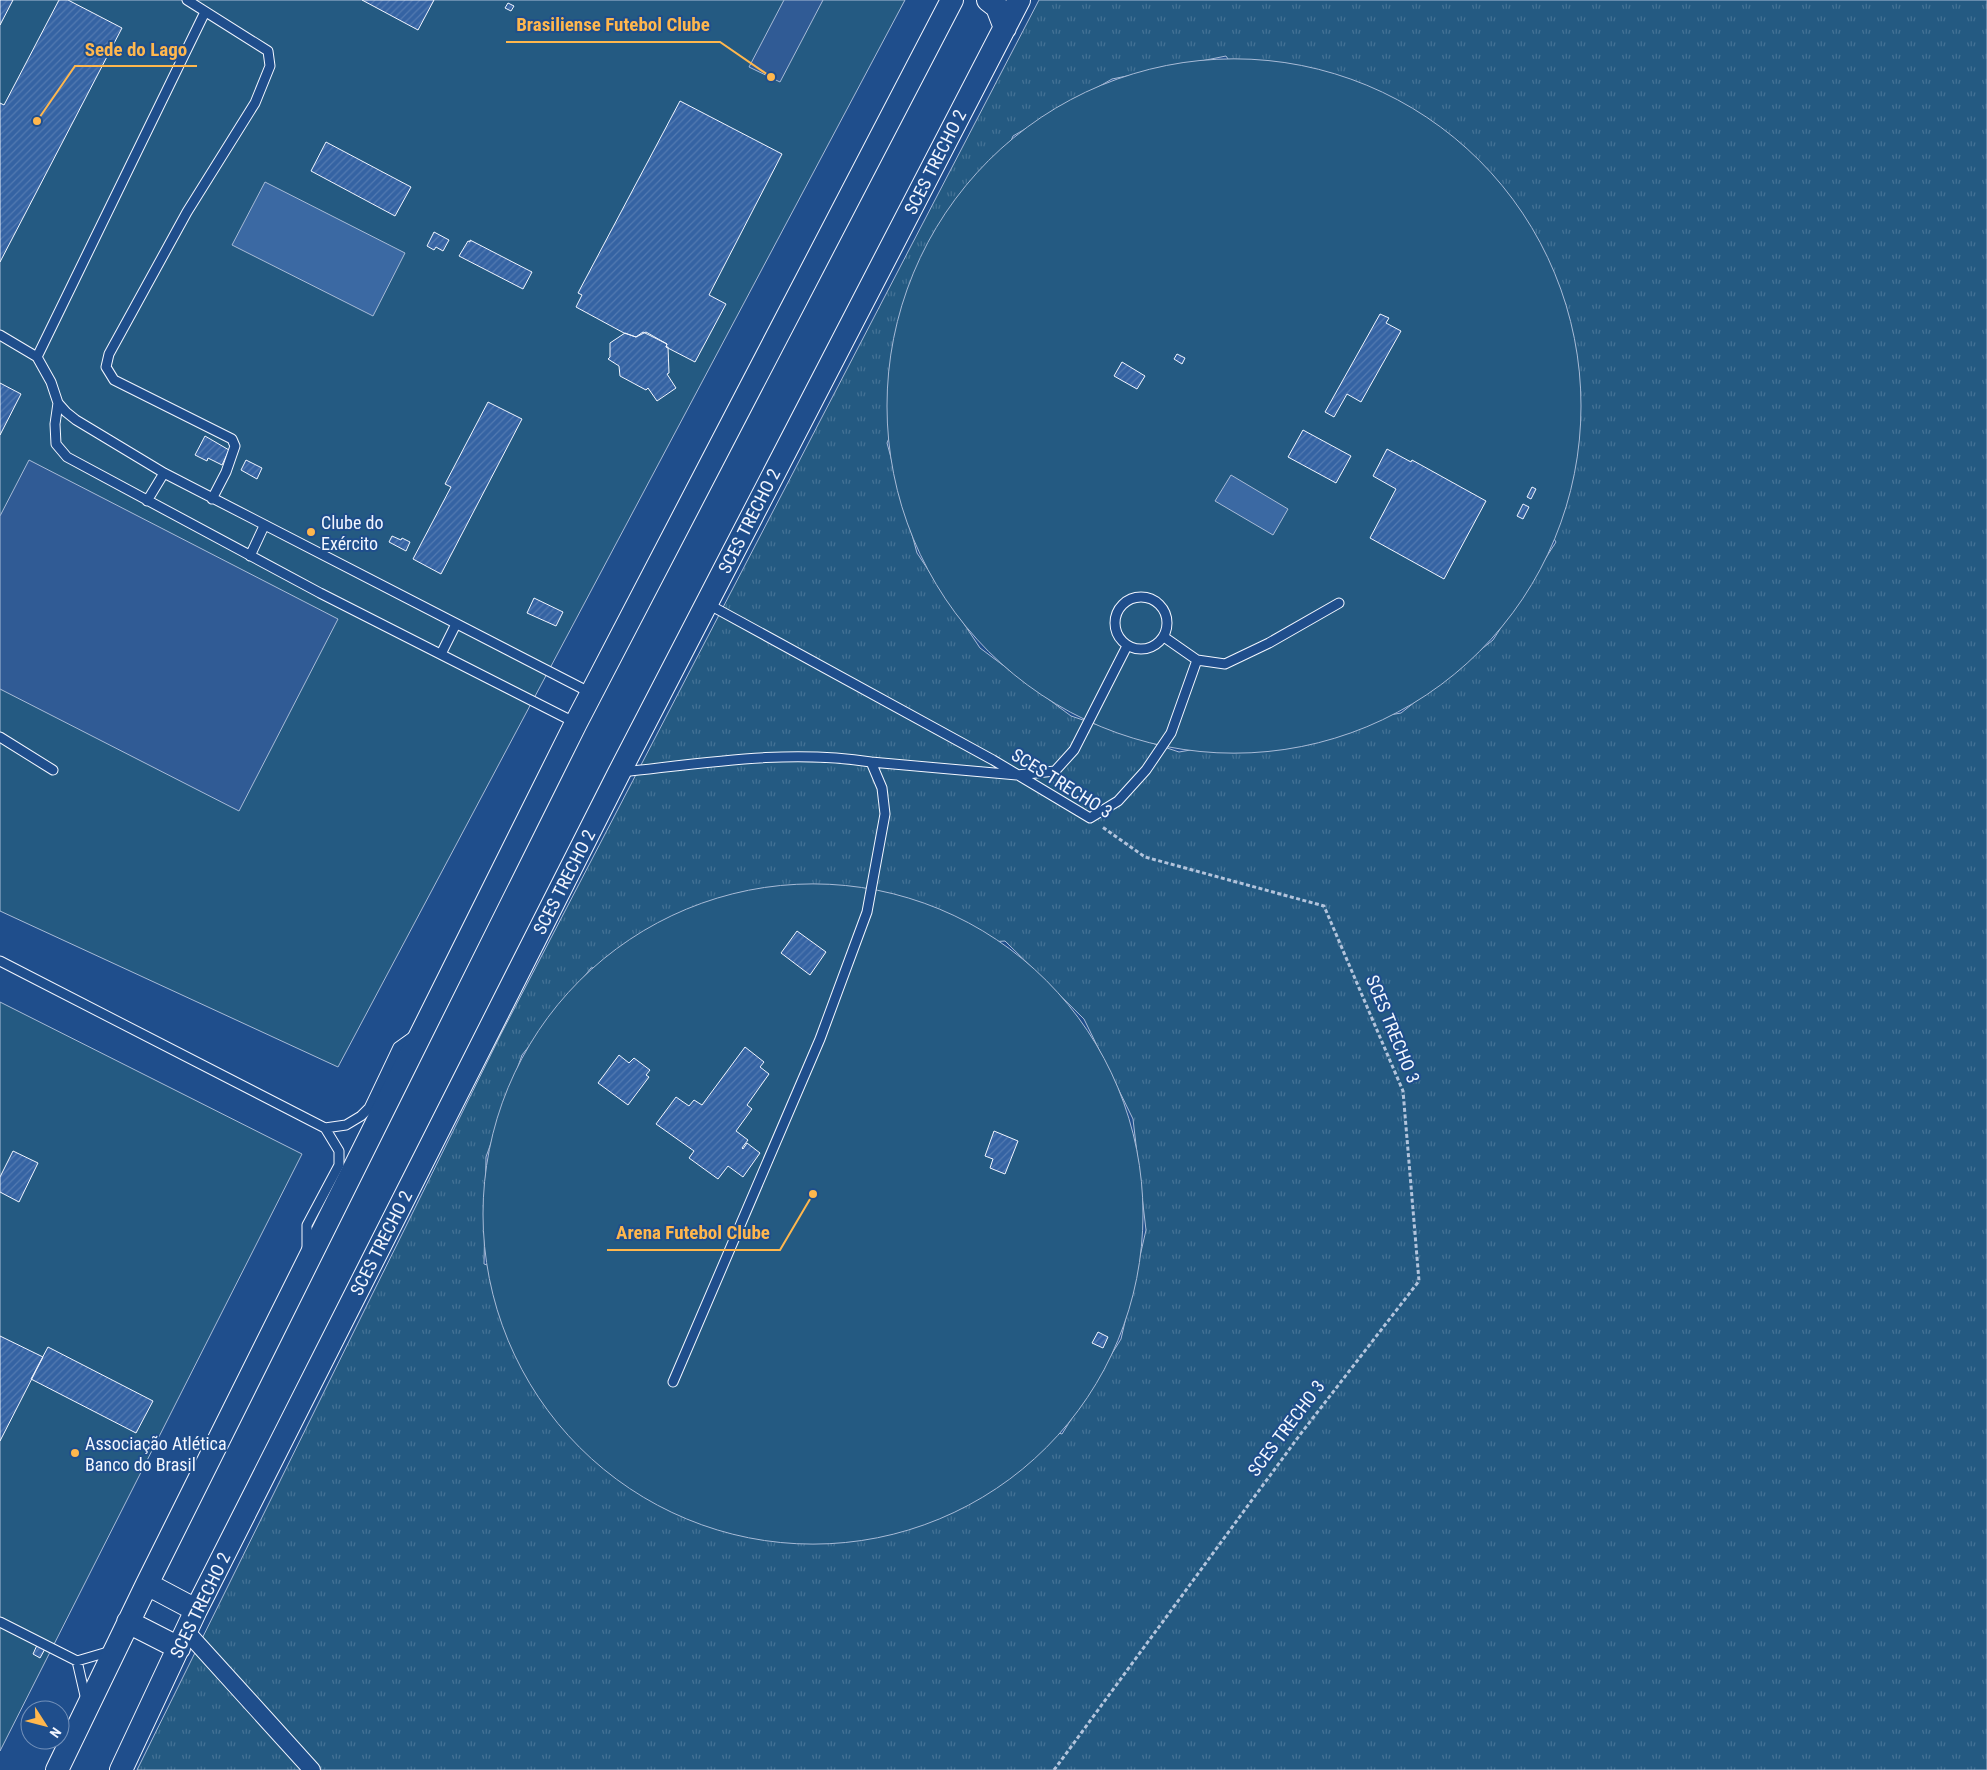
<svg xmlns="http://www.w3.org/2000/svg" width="1987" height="1770" viewBox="0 0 1987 1770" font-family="'Roboto Condensed',sans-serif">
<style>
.grass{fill:url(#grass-tufts);stroke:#a8bbd7;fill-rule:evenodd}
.park{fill:#245a82;stroke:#a8bbd7}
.parking{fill:#305b95;stroke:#a8bbd7}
.water{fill:#3b69a3;stroke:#a8bbd7}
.building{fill:url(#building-hatch);stroke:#f2f6ff}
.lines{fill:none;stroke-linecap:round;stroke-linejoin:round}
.lane-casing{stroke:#f2f6ff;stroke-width:11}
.street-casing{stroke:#f2f6ff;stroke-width:18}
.secondary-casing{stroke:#f2f6ff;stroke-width:24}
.path{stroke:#b3c4dc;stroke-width:3;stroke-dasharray:4 2.5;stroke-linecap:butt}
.lane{stroke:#1f4e8c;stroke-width:9}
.street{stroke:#1f4e8c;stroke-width:16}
.secondary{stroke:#1f4e8c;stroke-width:22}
.poi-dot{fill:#ffb74d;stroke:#1f4e8c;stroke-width:2}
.labels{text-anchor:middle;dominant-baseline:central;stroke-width:4;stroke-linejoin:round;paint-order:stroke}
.street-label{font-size:18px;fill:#f2f6ff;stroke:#1f4e8c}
.poi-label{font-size:18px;fill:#f2f6ff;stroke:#1f4e8c;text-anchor:start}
.leader{fill:none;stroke:#ffb74d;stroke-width:2}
.callout-dot{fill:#ffb74d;stroke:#1f4e8c;stroke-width:2}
.callout-label{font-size:19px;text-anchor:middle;font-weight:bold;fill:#ffb74d;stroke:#1f4e8c;stroke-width:4;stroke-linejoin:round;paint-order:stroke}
</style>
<defs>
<pattern id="grass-tufts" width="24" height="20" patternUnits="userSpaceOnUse" patternTransform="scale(1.25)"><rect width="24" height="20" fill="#245a82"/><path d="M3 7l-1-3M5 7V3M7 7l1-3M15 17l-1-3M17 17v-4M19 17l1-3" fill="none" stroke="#447295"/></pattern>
<pattern id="building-hatch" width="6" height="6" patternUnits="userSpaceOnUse" patternTransform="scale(1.25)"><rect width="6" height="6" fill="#3563a3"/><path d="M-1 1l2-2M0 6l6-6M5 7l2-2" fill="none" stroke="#537ab1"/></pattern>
</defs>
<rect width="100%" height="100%" fill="#1f4e8c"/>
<!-- grass -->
<path class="grass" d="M1039 0H1987V1770H137L501 1034ZM1226 56 1556 542 1493 640 1401 713 1179 752 1071 716 980 648 917 553 887 443 1013 136 1112 79ZM1005 941 1084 1019 1133 1119 1146 1230 1121 1339 1062 1434 484 1264 486 1157 522 1055 591 968Z"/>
<!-- park -->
<path class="park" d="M0 0H905L338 1067 0 911Z
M887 406a347 347 0 1 1 694 0a347 347 0 1 1-694 0Z
M483 1214a330 330 0 1 1 660 0a330 330 0 1 1-660 0Z
M0 1002 302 1154 0 1751Z"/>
<!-- parking -->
<path class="parking" d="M784 0H823L780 82 749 67Z
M29 460 338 619 239 811 0 689V516Z"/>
<!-- water -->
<path class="water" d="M265 182 405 253 373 316 232 245Z
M1231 475 1288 509 1273 535 1215 501Z"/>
<!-- building -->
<path class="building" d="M0 0H13L0 25Z
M59 0H68L122 28 0 262V103L4 105Z
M362 0H434L418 30Z
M508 3 514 6 511 11 505 8Z
M680 101 782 154 709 295 726 304 695 362 666 347 667 344 646 332 636 337 624 333 576 307 582 295 578 293Z
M326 142 411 187 395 216 311 171Z
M434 232 449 240 443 251 436 247 434 250 427 246Z
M470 240 532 272 523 289 459 256 468 241 470 242Z
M1380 314 1389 318 1386 323 1401 331 1361 402 1347 394 1334 417 1325 412Z
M643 332 667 344 666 347H668L669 373 667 374 676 388 657 401 648 388 646 390 620 376 619 366 608 359 610 357V343L625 333 636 337Z
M1177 354 1185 358 1182 364 1174 359Z
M1122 362 1145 376 1137 389 1114 376Z
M0 383 21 394 0 435Z
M488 402 522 419 441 574 413 559 451 487 445 484Z
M1303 430 1351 456 1336 483 1288 457Z
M205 436 229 450 222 465 208 458 207 461 195 455Z
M1387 449 1411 462 1412 460 1486 501 1444 579 1370 538 1396 489 1373 476Z
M246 460 262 468 257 479 241 470Z
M1532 487 1536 489 1531 499 1527 497Z
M1523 504 1529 507 1523 519 1517 516Z
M392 536 401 540 402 538 410 542 406 551 389 542Z
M534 598 563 612 556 626 527 613Z
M797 931 826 952 810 975 781 953Z
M745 1047 764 1062 760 1067 769 1074 747 1105 752 1109 736 1131 748 1140 742 1148 743 1149 747 1143 760 1153 743 1177 728 1166 718 1179 689 1158 694 1151 656 1124 676 1097 689 1106 694 1100 702 1105Z
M619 1055 629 1063 634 1058 650 1070 646 1075 649 1077 628 1105 598 1083Z
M994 1131 1018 1141 1005 1174 990 1168 993 1159 985 1156Z
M13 1151 38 1163 19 1202 0 1192V1177Z
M1098 1332 1108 1337 1103 1348 1092 1343Z
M0 1336 43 1357 0 1441Z
M48 1347 153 1401 136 1433 31 1379Z
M38 1643 46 1647 40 1658 33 1654Z"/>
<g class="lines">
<defs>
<path id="lane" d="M187 0 268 51 270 66 255 103 187 212 109 354 106 367 114 380 232 439 235 446 226 472 212 499
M0 335 37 357 51 382 58 403
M37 357 205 12
M147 501 164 473
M250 556 264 526
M1115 623a26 26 0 1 1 52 0a26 26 0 1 1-52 0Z
M706 603 993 760 1090 818 1118 801 1146 770 1171 733 1197 660
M1164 637 1197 660 1225 664 1269 643 1339 603
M441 654 456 624
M576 723 320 593 67 457 56 444 55 424 58 403 66 412 76 420 164 473 591 693
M0 737 53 770
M871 762 1017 775 1055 771 1074 750 1127 646
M623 772C705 763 788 749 871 762L882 788 885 814 867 912 820 1039 673 1382
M0 961 325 1128 339 1151V1165L307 1225V1248
M325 1128 346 1125 361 1116 369 1108 398 1047 412 1037
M0 1622 77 1661 111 1651
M77 1661 86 1700"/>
<path id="street" d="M186 1631 312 1770"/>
<path id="secondary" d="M988 0 997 7 1005 28
M147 1584 196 1610
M128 1622 179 1648
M57 1770 147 1584 576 723 952 0
M121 1770 196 1610 619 773 1019 0"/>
</defs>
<!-- lane casing -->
<use href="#lane" class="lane-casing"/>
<!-- street casing -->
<use href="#street" class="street-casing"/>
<!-- secondary casing -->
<use href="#secondary" class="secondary-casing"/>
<!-- path -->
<path class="path" d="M1054 1770 1299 1436 1419 1281 1403 1091 1324 906 1145 857 1101 826"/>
<!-- lane -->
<use href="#lane" class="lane"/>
<!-- street -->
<use href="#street" class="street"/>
<!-- secondary -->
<use href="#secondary" class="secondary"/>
</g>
<!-- markers -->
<g class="poi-dot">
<circle cx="311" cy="532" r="5"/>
<circle cx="75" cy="1453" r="5"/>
</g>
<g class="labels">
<!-- street labels -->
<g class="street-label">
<text transform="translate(935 162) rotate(-63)">SCES TRECHO 2</text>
<text transform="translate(749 521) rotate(-63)">SCES TRECHO 2</text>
<text transform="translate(1062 783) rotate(32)">SCES TRECHO 3</text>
<text transform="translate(564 882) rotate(-63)">SCES TRECHO 2</text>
<text transform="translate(1393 1029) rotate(68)">SCES TRECHO 3</text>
<text transform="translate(381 1243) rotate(-63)">SCES TRECHO 2</text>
<text transform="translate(1286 1428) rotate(-53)">SCES TRECHO 3</text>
<text transform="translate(200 1605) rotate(-64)">SCES TRECHO 2</text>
</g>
<!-- poi labels -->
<g class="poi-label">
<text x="321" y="522">Clube do<tspan x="321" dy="21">Exército</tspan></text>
<text x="85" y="1443">Associação Atlética<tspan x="85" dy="21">Banco do Brasil</tspan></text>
</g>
</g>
<!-- callouts -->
<path class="leader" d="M771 77L720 42H506M37 121L75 66H197M813 1194L780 1250H607"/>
<g class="callout-dot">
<circle cx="771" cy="77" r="5"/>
<circle cx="37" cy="121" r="5"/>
<circle cx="813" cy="1194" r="5"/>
</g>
<g class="callout-label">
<text x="613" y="31">Brasiliense Futebol Clube</text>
<text x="136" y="56">Sede do Lago</text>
<text x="693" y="1239">Arena Futebol Clube</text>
</g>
<!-- north arrow -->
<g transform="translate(45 1725) rotate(126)"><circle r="24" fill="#1f4e8c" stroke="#7391ba"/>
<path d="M0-4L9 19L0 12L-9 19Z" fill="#ffb74d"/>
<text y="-8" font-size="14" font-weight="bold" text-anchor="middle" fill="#f2f6ff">N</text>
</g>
</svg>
